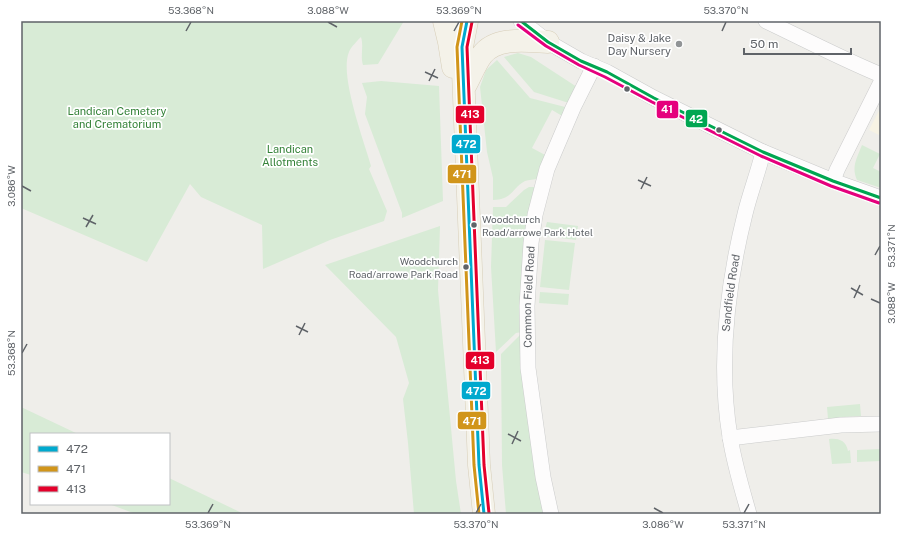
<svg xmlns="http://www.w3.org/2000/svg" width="902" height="535" viewBox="0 0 902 535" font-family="'Public Sans',sans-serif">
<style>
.commercial{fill:#f7f3e4}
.green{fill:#d8ebd6}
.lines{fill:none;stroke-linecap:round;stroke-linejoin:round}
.minor-casing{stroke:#cbcccc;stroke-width:16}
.primary-casing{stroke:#d7ceb8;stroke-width:23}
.minor{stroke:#fdfcfc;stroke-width:15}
.primary{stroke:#f4f2e9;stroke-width:22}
.bus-1-casing{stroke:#fff;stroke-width:6}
.bus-2-casing{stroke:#fff;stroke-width:6}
.bus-3-casing{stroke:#fff;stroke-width:6}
.bus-4-casing{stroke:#fff;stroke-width:6}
.bus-5-casing{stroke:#fff;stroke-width:6}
.bus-1{stroke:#00a9ce;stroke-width:3}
.bus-2{stroke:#d1951a;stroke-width:3}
.bus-3{stroke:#e4002b;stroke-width:3}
.bus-4{stroke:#00a651;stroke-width:3}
.bus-5{stroke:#e5007d;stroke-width:3}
.ticks{fill:none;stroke:#5f6368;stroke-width:1.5}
.poi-dot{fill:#919496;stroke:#fff;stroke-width:1.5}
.bus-dot{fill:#5f6368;stroke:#fff;stroke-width:1.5}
.labels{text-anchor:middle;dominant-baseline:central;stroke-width:3.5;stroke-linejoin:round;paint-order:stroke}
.bus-label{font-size:10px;fill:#5f6368;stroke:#fff;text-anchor:start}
.poi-label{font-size:11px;fill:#5f6368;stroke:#fff;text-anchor:end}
.park-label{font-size:11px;fill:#348238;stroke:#fff}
.street-label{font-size:11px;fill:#5f6368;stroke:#fff}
.line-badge{stroke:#fff;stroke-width:1.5}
.badge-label{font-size:11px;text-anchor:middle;font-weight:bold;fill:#fff}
.neatline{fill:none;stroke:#5f6368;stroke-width:1.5}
.ticks-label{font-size:10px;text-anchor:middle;fill:#5f6368}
</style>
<rect width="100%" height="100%" fill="#efeeea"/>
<!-- commercial -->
<path class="commercial" d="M881 107V136L869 130Z"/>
<!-- green -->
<path class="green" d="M21 21H404L378 64 363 65C360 55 364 47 361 37 357 41 351 47 349 52 339 75 364 141 371 166L369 169 387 211 384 221 330 240 263 269 262 225 201 197 190 184 147 262 21 208Z
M518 53 531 57 580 89 572 104 534 92 504 57Z
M497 60 530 98 569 108 564 117 552 110 532 148 547 156 538 179C534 179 529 180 525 181 512 188 512 200 493 200V178L487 152 480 87 486 70Z
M381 81 439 86 443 201 402 218V213L365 114 367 97 362 83Z
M862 145 880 154 873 168 881 172V188L857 180C851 167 857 158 862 145Z
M529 187H535L522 332 516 333 496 352 491 267 493 207H506L524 190Z
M547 222 578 226 576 240 545 236 544 233Z
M440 226 438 290 456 481 461 514H414L408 443 403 399 409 383 396 337 325 265Z
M545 240 575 243 569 290 540 287Z
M540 292 569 294 568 305 539 303Z
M520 335 549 514H506L502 465 501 354Z
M860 404 861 416 843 417V430L829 431 827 407Z
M21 407 78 434H31V475L21 472Z
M829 439C838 438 846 440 848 451L850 450 851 463 832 464Z
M881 449V461L857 462V450Z
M169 478 244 514H136L109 504H169Z"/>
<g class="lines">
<defs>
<g id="minor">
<path d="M521 21 548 42 581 61 607 72 654 98 763 152 833 181 881 198"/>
<path d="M766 21C804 39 842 59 881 75"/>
<path d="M833 181 837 170 881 82"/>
<path d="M730 438 841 425 881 424"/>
<path id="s1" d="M551 514 543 477 528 368 527 306 531 243 535 215 547 169 573 108 594 66"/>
<path id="s2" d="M749 514C742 489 734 463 730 437 718 363 727 286 745 214 750 193 758 173 763 152"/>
</g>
<path id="primary" d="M444 21 449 42 453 67
M467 21 462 47 479 465 484 514
M464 88C470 78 475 64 482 55 496 36 528 41 548 42"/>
</defs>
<!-- minor casing -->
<use href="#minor" class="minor-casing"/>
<!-- primary casing -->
<use href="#primary" class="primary-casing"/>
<!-- minor -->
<use href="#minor" class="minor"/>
<!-- primary -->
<use href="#primary" class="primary"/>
<defs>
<path id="bus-1" d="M467 21 462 47 479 465 484 514"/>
<path id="bus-2" d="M462 21 457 47 474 465 479 514"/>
<path id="bus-3" d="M472 22 467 47 484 465 489 513"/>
<path id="bus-4" d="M521 21 548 42 581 61 607 72 654 98 763 152 833 181 881 198"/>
<path id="bus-5" d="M518 25 546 46 579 65 605 77 652 102 761 156 831 186 879 203"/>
</defs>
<!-- bus-1 casing -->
<use href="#bus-1" class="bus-1-casing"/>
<!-- bus-2 casing -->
<use href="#bus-2" class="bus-2-casing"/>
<!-- bus-3 casing -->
<use href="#bus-3" class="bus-3-casing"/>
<!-- bus-4 casing -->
<use href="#bus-4" class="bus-4-casing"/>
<!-- bus-5 casing -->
<use href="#bus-5" class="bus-5-casing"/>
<!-- bus-1 -->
<use href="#bus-1" class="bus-1"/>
<!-- bus-2 -->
<use href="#bus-2" class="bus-2"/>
<!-- bus-3 -->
<use href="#bus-3" class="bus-3"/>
<!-- bus-4 -->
<use href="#bus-4" class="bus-4"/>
<!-- bus-5 -->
<use href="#bus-5" class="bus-5"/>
</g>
<!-- ticks -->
<path class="ticks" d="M328 22 337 27M186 31 191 22M454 31 459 22M722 31 726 22M425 72 438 78M429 81 435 69M638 180 651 186M22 186 31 191M641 189 647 177M83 218 96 224M86 227 93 215M875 255 880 246M851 288 863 295M854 298 860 285M871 299 880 303M296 326 308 332M299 335 305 323M22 353 27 344M508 434 521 441M512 444 518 431M654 508 663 513M208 513 213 504M476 513 481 504M744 513 749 504"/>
<!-- markers -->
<circle class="poi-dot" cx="679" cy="44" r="4"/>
<g class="bus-dot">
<circle cx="627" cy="89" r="3.5"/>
<circle cx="719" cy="130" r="3.5"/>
<circle cx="474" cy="225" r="3.5"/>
<circle cx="466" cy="267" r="3.5"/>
</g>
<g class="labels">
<!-- bus labels -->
<g class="bus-label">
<text x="482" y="219">Woodchurch<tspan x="482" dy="13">Road/arrowe Park Hotel</tspan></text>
<text x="458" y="261" text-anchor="end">Woodchurch<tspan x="458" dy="13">Road/arrowe Park Road</tspan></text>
</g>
<!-- poi labels -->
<g class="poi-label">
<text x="671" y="38">Daisy &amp; Jake<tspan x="671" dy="13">Day Nursery</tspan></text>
</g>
<!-- park labels -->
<g class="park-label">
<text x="117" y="111">Landican Cemetery<tspan x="117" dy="13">and Crematorium</tspan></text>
<text x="290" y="149">Landican<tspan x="290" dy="13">Allotments</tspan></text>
</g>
<!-- street labels -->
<g class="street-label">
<text stroke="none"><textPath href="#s2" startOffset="224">Sandfield Road</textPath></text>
<text stroke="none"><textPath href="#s1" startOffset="219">Common Field Road</textPath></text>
</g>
</g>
<g class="line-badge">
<rect x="656" y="100" width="23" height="19" rx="4" fill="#e5007d"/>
<rect x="455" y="105" width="30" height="19" rx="4" fill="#e4002b"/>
<rect x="685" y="109" width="23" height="19" rx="4" fill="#00a651"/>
<rect x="451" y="134" width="30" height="20" rx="4" fill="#00a9ce"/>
<rect x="447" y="164" width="30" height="20" rx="4" fill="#d1951a"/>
<rect x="465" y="351" width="30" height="19" rx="4" fill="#e4002b"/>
<rect x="461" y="381" width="30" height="19" rx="4" fill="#00a9ce"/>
<rect x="457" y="411" width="30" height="19" rx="4" fill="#d1951a"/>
</g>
<g class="badge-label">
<text x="667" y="113">41</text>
<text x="470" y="118">413</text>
<text x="696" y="123">42</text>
<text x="466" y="148">472</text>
<text x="462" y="178">471</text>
<text x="480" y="364">413</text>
<text x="476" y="395">472</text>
<text x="472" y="425">471</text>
</g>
<!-- border -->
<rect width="902" height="535" fill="none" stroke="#ffffff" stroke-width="44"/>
<!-- legend -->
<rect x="30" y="433" width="140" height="72" fill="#ffffff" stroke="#bfc1c3"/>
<rect x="38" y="446" width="20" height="6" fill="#00a9ce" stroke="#bfc1c3"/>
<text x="66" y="453" font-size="12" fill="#5f6368">472</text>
<rect x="38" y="466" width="20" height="6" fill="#d1951a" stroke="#bfc1c3"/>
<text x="66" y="473" font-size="12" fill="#5f6368">471</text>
<rect x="38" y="486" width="20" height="6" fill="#e4002b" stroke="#bfc1c3"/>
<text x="66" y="493" font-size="12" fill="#5f6368">413</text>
<!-- scale -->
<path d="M744 48v6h107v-6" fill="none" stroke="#5f6368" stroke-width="2"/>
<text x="750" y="48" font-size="12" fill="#5f6368" stroke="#ffffff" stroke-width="3" paint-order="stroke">50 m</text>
<rect x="22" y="22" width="858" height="491" class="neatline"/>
<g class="ticks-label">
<text x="191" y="14">53.368°N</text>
<text x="328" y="14">3.088°W</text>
<text x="459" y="14">53.369°N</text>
<text x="726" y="14">53.370°N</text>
<text transform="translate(11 186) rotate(-90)" y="4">3.086°W</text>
<text transform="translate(891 246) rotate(-90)" y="4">53.371°N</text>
<text transform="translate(891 303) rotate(-90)" y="4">3.088°W</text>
<text transform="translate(11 353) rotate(-90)" y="4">53.368°N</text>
<text x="208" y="528">53.369°N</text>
<text x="476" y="528">53.370°N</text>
<text x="663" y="528">3.086°W</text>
<text x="744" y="528">53.371°N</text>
</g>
</svg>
